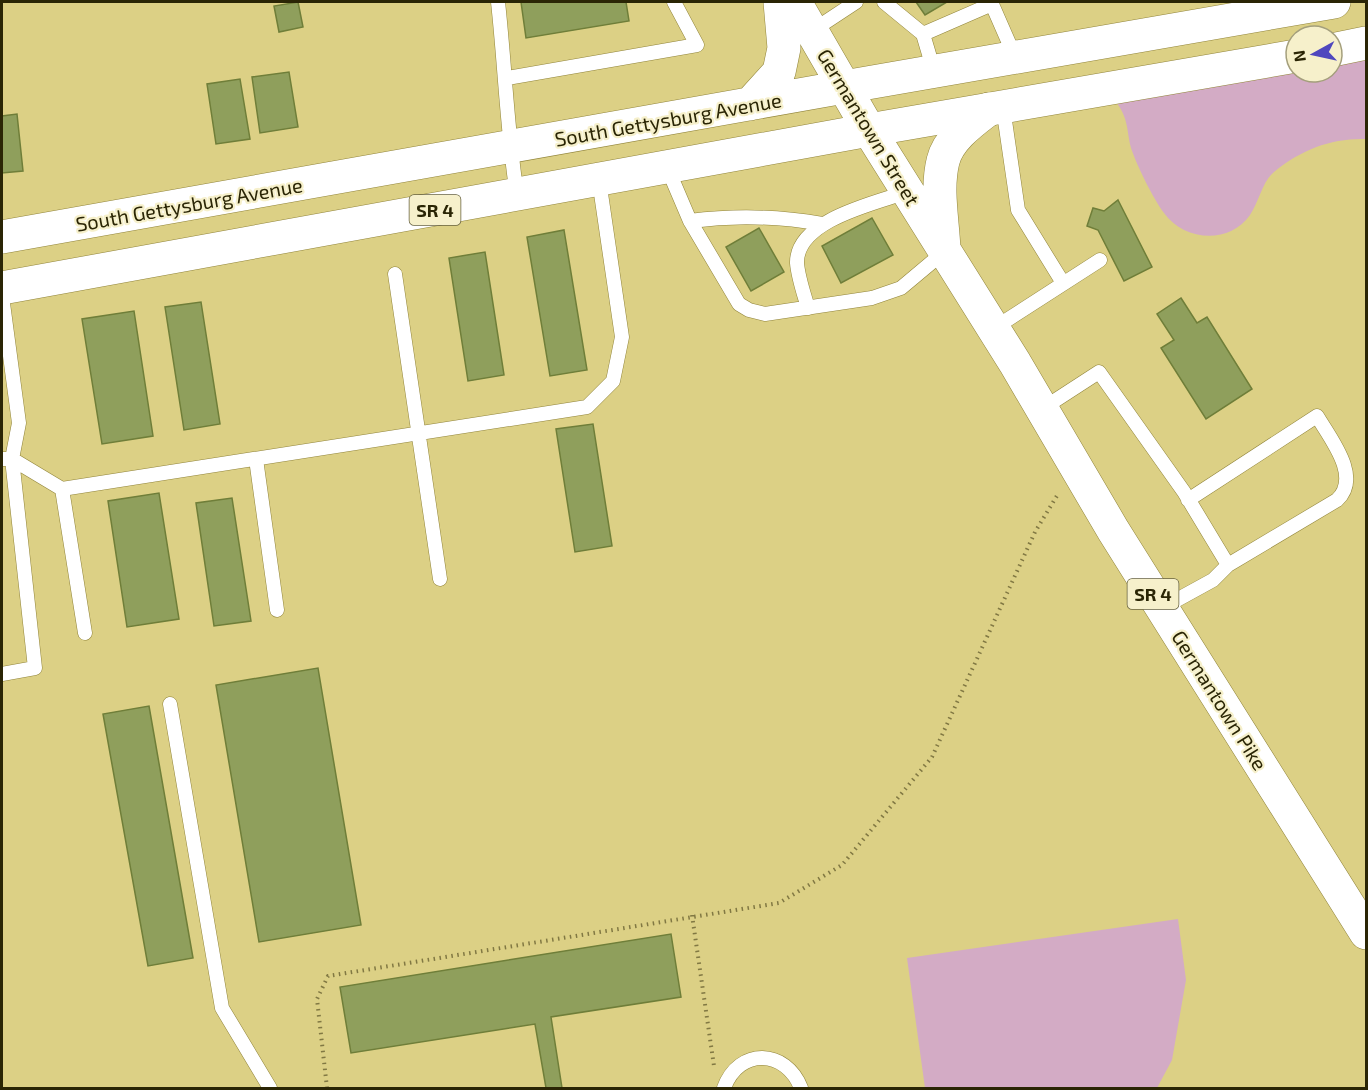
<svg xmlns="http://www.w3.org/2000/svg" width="1368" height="1090" viewBox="0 0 1368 1090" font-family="'Exo 2',sans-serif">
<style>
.green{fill:#d3abc5}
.building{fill:#8f9f5c;stroke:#6f7e39;stroke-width:1.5}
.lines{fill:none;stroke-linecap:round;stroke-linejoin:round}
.lane-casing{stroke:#91843a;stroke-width:15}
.secondary-casing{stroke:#91843a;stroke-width:34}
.primary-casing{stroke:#91843a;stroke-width:34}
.path{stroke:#817843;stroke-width:4;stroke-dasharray:1.5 4.5;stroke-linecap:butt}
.lane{stroke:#fff;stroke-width:14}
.secondary{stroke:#fff;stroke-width:33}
.primary{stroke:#fff;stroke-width:33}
.labels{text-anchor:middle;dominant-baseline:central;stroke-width:4.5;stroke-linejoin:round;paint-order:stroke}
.shield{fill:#f6f0cb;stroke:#676240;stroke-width:1.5}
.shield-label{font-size:18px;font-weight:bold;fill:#2a2505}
.street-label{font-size:20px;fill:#2a2505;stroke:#f6f0cb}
</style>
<rect width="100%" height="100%" fill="#dcd085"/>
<!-- green -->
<path class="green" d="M1366 44V139C1332 138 1302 149 1274 172 1262 182 1259 202 1250 215 1229 245 1184 241 1164 213 1153 198 1137 166 1131 148 1128 137 1128 126 1124 116 1121 107 1113 98 1107 89L1296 72H1332V50Z
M1178 919 1186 980 1172 1060 1157 1088H925L907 958Z"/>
<!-- building -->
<path class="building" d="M298 2 303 27 279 32 274 6Z
M521 2H626L629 21 526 38Z
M916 2H947L925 15Z
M289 72 298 127 260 133 252 77Z
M240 79 250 139 216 144 207 84Z
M17 114 23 171 2 173V116Z
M1118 200 1152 267 1124 281 1098 230 1087 226 1093 208 1104 211Z
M872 218 893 255 841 283 822 246Z
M759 228 784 272 751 291 726 247Z
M564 230 587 370 550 376 527 237Z
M485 252 504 375 468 381 449 258Z
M1181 298 1197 323 1207 317 1252 389 1206 419 1161 348 1174 340 1157 314Z
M201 302 220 424 184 430 165 307Z
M134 311 153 436 102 444 82 319Z
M593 424 612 546 575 552 556 429Z
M159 493 179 619 127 627 108 501Z
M232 498 251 621 214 626 196 503Z
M318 668 361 925 259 942 216 685Z
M149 706 193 958 148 966 103 714Z
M671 934 681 997 551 1017 562 1088H546L535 1024 351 1053 340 987Z"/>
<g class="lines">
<defs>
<path id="lane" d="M498 2C505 66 507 131 517 195
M884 2 923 34 934 71
M991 2 1015 57
M812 31 856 2
M923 34 992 4
M507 78 697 45 674 2
M1003 107 1018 210 1063 283
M667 167 690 221 739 304 749 310 765 314 872 298 901 288 944 252
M690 221C736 215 777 216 822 224
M395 274 440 579
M2 296 19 423 12 459 35 668 2 674
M808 308C804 294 798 277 797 263 796 220 876 203 907 192
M993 329 1100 260
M1042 409 1099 372 1184 492 1228 565
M2 459H12L62 489 587 407 613 381 622 337 599 180
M256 459 277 610
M62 489 85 633
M1162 608 1213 580 1228 565 1337 500C1362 477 1330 438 1317 416L1188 500
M170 704 222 1008 270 1088
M724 1088C739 1047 786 1049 801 1088"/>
<path id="secondary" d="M1332 50 1366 43
M844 87 1334 2
M869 130 1296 56"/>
<path id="primary" d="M795 2 869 130 1015 363 1113 530 1366 933
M750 104 779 72 784 48 780 2
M2 237 844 87
M944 250C943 222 936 189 943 161 948 139 972 122 989 109
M2 288 869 130"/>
</defs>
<!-- lane casing -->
<use href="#lane" class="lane-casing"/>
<!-- secondary casing -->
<use href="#secondary" class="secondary-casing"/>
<!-- primary casing -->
<use href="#primary" class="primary-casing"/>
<!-- path -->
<path class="path" d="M692 915 714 1066
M327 1088 317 999 328 976 779 903 842 865 932 757 1035 532 1058 494"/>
<!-- lane -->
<use href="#lane" class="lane"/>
<!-- secondary -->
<use href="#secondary" class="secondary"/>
<!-- primary -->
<use href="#primary" class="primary"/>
</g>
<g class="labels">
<!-- shield labels -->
<g class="shield">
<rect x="409.5" y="195" width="51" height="30" rx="4.5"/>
<rect x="1127.5" y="579" width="51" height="30" rx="4.5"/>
</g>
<g class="shield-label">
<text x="435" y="210">SR 4</text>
<text x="1153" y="594">SR 4</text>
</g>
<!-- street labels -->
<g class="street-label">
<text transform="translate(668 119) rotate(-10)">South Gettysburg Avenue</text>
<text transform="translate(869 127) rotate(59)">Germantown Street</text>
<text transform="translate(189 204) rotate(-10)">South Gettysburg Avenue</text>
<text transform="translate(1220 700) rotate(58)">Germantown Pike</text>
</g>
</g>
<!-- border -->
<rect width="1368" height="1090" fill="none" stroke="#2a2505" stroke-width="6"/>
<!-- north arrow -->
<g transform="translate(1314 54) rotate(262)"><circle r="28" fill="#f6f0cb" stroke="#a49f7c" stroke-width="1.5"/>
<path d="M0-4.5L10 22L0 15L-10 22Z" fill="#4f47be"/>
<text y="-9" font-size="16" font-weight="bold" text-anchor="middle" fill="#2a2505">N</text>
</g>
</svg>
